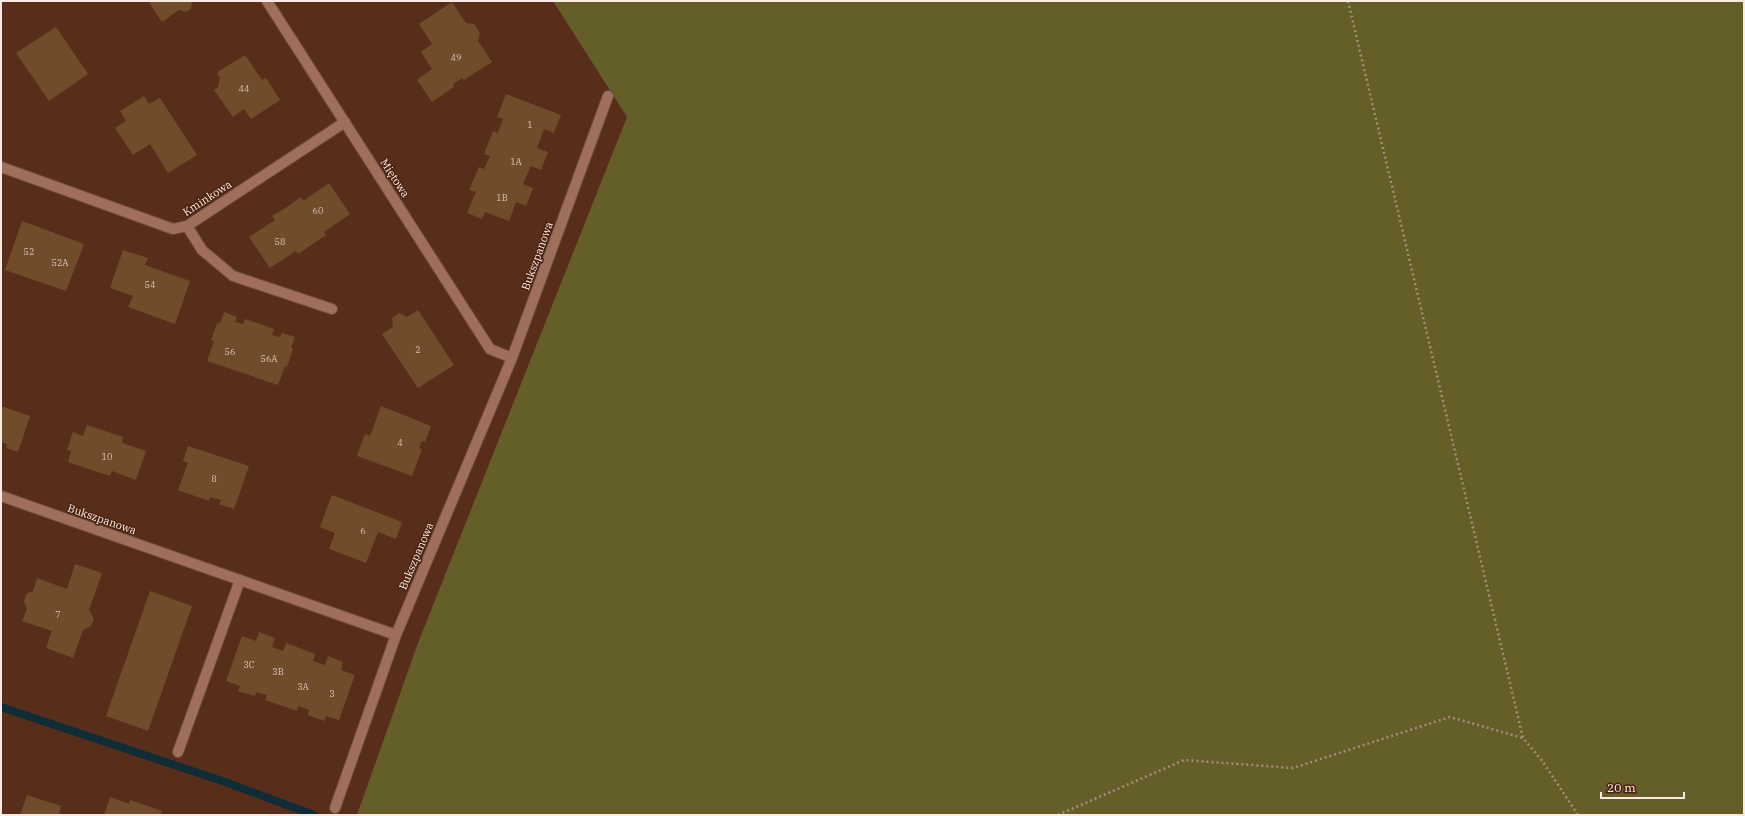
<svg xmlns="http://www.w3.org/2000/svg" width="1745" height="816" viewBox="0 0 1745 816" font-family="'IBM Plex Serif',serif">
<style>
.green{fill:#645e28}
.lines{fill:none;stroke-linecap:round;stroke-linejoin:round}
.stream{stroke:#102d37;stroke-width:8}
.building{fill:#704c2a}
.lane-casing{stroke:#6e4c3d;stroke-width:12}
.street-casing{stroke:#6e4c3d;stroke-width:12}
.path{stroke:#a98b7f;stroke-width:2.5;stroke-dasharray:2 3;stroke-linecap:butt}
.lane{stroke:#a06f5b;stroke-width:10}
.street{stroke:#a06f5b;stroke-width:10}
.labels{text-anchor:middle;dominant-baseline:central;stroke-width:3;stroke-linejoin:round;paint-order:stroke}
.number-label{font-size:9px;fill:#d8c2b6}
.street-label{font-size:11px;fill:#fbeae4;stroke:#4d2311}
</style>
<rect width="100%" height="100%" fill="#582e1b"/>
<!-- green -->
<path class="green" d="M553 1H1744V815H357L418 643 627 117Z"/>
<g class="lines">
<!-- stream -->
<path class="stream" d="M1 707 225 782 314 815"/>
</g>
<!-- building -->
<path class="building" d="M148 1H192L191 9 186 12 179 10 162 22Z
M452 2 466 23 474 24 480 33 478 41 492 62 464 80 462 78 453 84 454 87 432 102 417 80 432 69 421 52 432 44 419 24Z
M56 27 88 74 49 101 16 53Z
M245 55 262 80 266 78 280 100 251 119 244 109 233 117 214 90 218 87 220 78 217 74 219 71Z
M506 94 561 115 554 133 544 129 537 148 548 152 541 170 531 166 523 184 533 188 526 206 516 202 509 221 485 212 482 219 467 213 476 192 469 190 479 167 484 169 490 156 484 154 493 131 498 133 503 119 497 117Z
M144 96 149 104 160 98 197 155 168 173 150 144 133 155 115 128 126 121 120 111Z
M329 183 350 214 324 232 326 235 298 254 296 251 270 268 249 237 275 220 272 216 287 207 301 197 303 201Z
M22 221 84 244 66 291 5 270Z
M123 250 148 258 145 265 190 281 175 324 128 307 133 296 110 288Z
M418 310 454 365 418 388 382 334 393 327 392 318 399 313 407 317Z
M224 312 237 317 235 322 243 324 245 319 274 329 272 335 280 337 282 333 295 337 291 348 293 349 287 367 285 366 278 385 207 361 214 341 211 340 217 323H220Z
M1 406 30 416 18 452 6 448 7 444 1 442Z
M381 406 431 426 425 442 422 441 419 448 422 449 412 476 357 456 365 434 370 436Z
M87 425 123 437 122 443 146 451 136 480 112 471 110 476 68 462 71 451 67 450 73 432 83 436Z
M188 446 249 466 234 509 219 504 221 500 210 497 209 501 178 490 188 463 183 461Z
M332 495 402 522 396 539 378 532 366 563 329 549 335 533 320 527Z
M75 564 102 573 89 610 94 619 91 626 83 630 73 658 46 648 52 631 22 621 27 609 24 602 26 594 33 591 37 578 67 589Z
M150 591 192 606 148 731 106 716Z
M259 632 275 638 272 647 283 651 286 643 315 654 313 661 325 665 328 656 343 662 341 670 355 675 339 720 326 716 324 721 308 715 309 710 298 706 297 711 265 700 267 695 256 692 255 696 238 691 240 686 226 681 242 636 256 641Z
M27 795 61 806 59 815H20Z
M110 797 129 804 130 800 162 811 160 815H104Z"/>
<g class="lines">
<defs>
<path id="lane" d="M187 226 202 250 233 276 332 309
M178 752 240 580"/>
<path id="street" d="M267 1 490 349 512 358
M1 167 173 229 187 226 345 122
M1 496 396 635 512 358 608 96
M335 808 396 635"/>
</defs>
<!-- lane casing -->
<use href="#lane" class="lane-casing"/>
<!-- street casing -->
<use href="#street" class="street-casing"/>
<!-- path -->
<path class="path" d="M1348 1 1523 738 1543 762 1578 815
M1058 815 1184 760 1293 768 1450 717 1523 738"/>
<!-- lane -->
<use href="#lane" class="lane"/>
<!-- street -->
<use href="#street" class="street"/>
</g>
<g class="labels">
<!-- number labels -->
<g class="number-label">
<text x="456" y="57">49</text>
<text x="244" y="88">44</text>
<text x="530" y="124">1</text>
<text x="516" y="161">1A</text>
<text x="502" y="197">1B</text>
<text x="318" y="210">60</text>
<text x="280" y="241">58</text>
<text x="29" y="251">52</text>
<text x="60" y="262">52A</text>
<text x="150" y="284">54</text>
<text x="418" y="349">2</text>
<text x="230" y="351">56</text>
<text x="269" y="358">56A</text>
<text x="400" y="442">4</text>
<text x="107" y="456">10</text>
<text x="214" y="478">8</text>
<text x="363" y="530">6</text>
<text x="58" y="614">7</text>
<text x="249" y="664">3C</text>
<text x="278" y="671">3B</text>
<text x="303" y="686">3A</text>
<text x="332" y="693">3</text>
</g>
<!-- street labels -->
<g class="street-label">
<text transform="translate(395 178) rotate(57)">Miętowa</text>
<text transform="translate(207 198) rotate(-33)">Kminkowa</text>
<text transform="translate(537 256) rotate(-70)">Bukszpanowa</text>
<text transform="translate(102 519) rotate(19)">Bukszpanowa</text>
<text transform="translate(416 556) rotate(-67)">Bukszpanowa</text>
</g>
</g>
<!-- border -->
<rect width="1745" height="816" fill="none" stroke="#fbeae4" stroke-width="4"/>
<!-- scale -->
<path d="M1601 792v6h83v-6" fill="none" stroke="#fbeae4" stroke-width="2"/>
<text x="1607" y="792" font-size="12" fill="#fbeae4" stroke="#4d2311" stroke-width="3" paint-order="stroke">20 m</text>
</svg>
